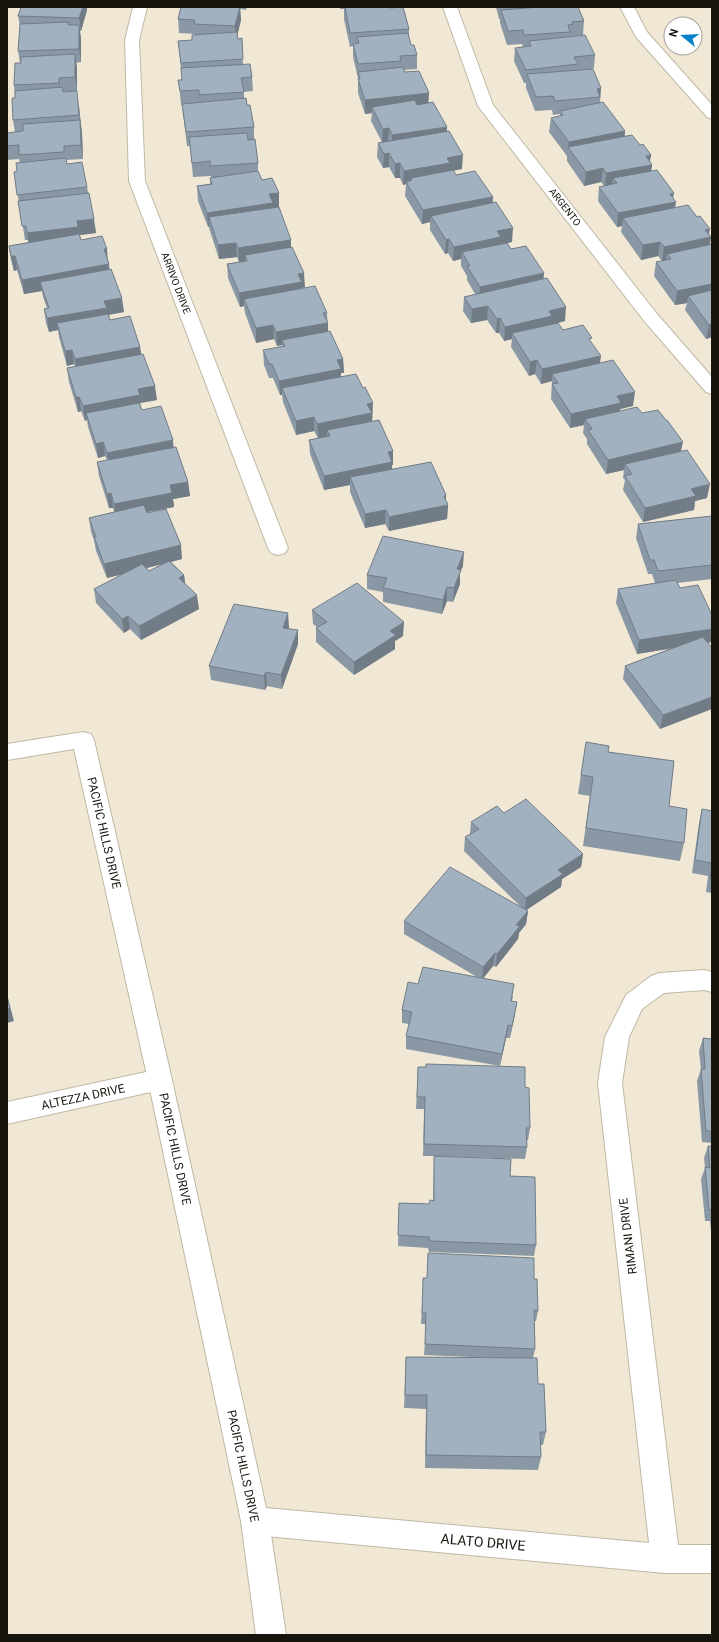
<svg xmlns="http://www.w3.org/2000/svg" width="719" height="1642" viewBox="0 0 719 1642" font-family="Roboto,sans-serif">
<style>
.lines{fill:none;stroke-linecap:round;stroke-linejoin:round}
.minor-casing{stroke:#bfb8a5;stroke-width:2}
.tertiary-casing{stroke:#bfb8a5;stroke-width:2}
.minor{fill:#fff;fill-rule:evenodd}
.tertiary{fill:#fff;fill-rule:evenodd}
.wall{fill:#8a98a5;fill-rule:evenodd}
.shaded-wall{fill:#717c86}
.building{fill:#a1b1c0;stroke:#717c86}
.labels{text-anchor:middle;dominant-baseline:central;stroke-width:4;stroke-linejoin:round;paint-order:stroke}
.far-street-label{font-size:10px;fill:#18150e;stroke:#fff}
.street-label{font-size:12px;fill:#18150e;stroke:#fff}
.near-street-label{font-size:14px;fill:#18150e;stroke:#fff}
</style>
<rect width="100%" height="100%" fill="#f0e8d5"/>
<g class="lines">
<defs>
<path id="minor" d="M133 7H147L139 40 145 181 288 548 285 553 278 555 271 553 268 548 129 181 125 40Z
M443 7H457L493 105 657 314 712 377V394L706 392 645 322 478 106Z
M704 970 712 972V992L704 990 664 993 642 1009 629 1037 622 1083 678 1545H712V1573H665L255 1535 245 1531 241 1521 245 1511 255 1507 649 1543 598 1083 605 1037 626 995 651 976 659 973Z
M160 1069 169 1072 172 1080 169 1088 7 1124V1102Z"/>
<path id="tertiary" d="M620 7H634L647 32 712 105V119L707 117 636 37Z
M83 732 91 734 94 740 172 1080 269 1521 286 1635H256L241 1521 148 1080 74 749 7 760V744Z"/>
</defs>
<!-- minor casing -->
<use href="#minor" class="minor-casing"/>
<!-- tertiary casing -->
<use href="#tertiary" class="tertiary-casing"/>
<!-- minor -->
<use href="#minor" class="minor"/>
<!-- tertiary -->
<use href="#tertiary" class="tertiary"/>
</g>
<!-- wall -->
<path class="wall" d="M21 7H87V10L81 31H80L81 39V62L76 63 77 68V91L63 92 79 105 82 134 83 159 66 160 67 164 87 187 96 233 80 235 81 240 109 264V270L124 312 109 315 110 320 140 347 141 354 157 400 140 403 141 407 142 410 174 447 188 482 190 496 173 499 174 507 147 512 182 559 171 562 184 575 185 584 199 609 141 640 130 629 124 633 96 603 94 589 124 574 107 578 96 551 94 540 91 532 89 518 114 512 113 508H109L99 476 97 462 107 460 105 456 98 458 88 427 87 420 85 421 81 411 78 412 69 382 67 368 75 367 74 364 67 366 59 337 58 330 49 332 46 323 44 309 47 308 43 297 42 291 24 294 17 270 14 271 11 260 9 246 29 242 28 240H25L14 172 17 171 20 163 19 159 7 160V133L15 132 13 120 15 98 14 85 20 63 18 51 20 26 18 16ZM162 564 149 571 147 568Z
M181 7H247L246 10 240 9 241 20 237 36 238 39 242 38 243 64 252 77 253 91 244 92V98L247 105 254 127V139L258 163V171L262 180 279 193V207L276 208 291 247 305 287 302 288V289L327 313 328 331 343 359 344 373H341V376L373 417H372V421L393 451V465H392V469L446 495V501L448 505 447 519 389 531 385 524 365 528 350 492V485L324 490 310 454 309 440 327 436 318 438 314 431 296 435 283 402 282 395H280L273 378H269L264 365 263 350 282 347V345L277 346 274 339 256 343 245 313 244 306 240 307 228 278 227 264 239 262 237 257 219 259 210 231 209 227H208L198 201 197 186 210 184V178H211V176L193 177 190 146H187L182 105H181L180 94 178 80H182L178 41 192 40 195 35V34L179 33 178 19Z
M340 7H403L409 29V37L411 45 417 55V69L404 70 405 72 429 93 428 103 447 127V132L462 169 453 171 456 175 493 197 492 203 512 242 507 243 511 249 543 279 565 321 552 325 591 343 600 363 633 406 620 409V411L642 413 681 451 707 498 695 501 694 510 643 522 623 490 625 480 623 478 624 470 606 474 587 444V439L583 433 584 425 570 428 551 399 552 381 541 384 535 374 529 376 511 347 512 339 504 341 499 333H496L487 320 471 323 463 311 464 297 475 294 467 280V276L461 266V259L453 261 448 253 445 254 430 230V222L422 224 405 196 406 184 403 185 400 178H395L389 167 383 168 377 157 378 143 382 142 371 121 372 113 365 114 358 93V78L353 57V46L350 47 344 19V9H340Z
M496 7H578L584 21 583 35 572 36 571 37 595 55 594 68 591 69 601 88 600 103 625 131V136L640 145 651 155 650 161 652 165 651 171 673 198 675 207 709 234 711 237 710 245 712 244V337L706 339 685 310 687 303 675 305 654 276 656 262 662 261 658 256 641 260 621 232 622 226 617 227 598 201 599 187 604 186 601 182 584 186 567 161V156L549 132 551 118 560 116V114L553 115 552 110 535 111 526 88V83H524L514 61 515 48 523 47 522 44 507 45 500 23V19H499Z
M712 516V579L677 583 712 642 708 643 660 729 623 679 625 666 672 648 637 654 616 603 618 589 655 583 652 574H648L636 538 638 524Z
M463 566 460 572V584L453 602 447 601 442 614 383 602V592L367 589V575Z
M312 610 403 636 395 641V649L354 675 316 642V628L317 627 313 624Z
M289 627V628L298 644 282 689 267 686 265 690 211 680 209 666Z
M586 742 608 752 669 806 684 843 680 861 583 846 590 796 578 794Z
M702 809 712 811V893L706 892 708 876 692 873 699 823Z
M504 813 583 854 581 867 562 879 561 887 526 910 528 911 526 924 519 933 518 939 496 967 493 966 483 978 513 996 512 1001 515 1014 510 1038H506L500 1066 406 1049V1036L409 1024 402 1023V1010L418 984 477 977 404 934V921L522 908 464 851 465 837 470 834 471 822Z
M703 1038 712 1039V1143L702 1142 697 1081 701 1069 699 1051Z
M418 1067 525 1087 530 1128 528 1140H527V1147L525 1159 440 1156 510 1176 536 1245 534 1256 429 1252 428 1248 398 1246 399 1203 429 1204 433 1200 434 1156H423L424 1109H416Z
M708 1146H712V1241L710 1221H705L701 1179 705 1168 704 1158Z
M428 1253 534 1279 538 1311 536 1321H534L535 1349 533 1358 546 1432 543 1445H541V1457L538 1470 425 1468 426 1409 404 1408 406 1357 495 1358 424 1355 426 1324H421L423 1289V1278H427Z
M712 1287V1310L711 1291Z"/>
<!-- shaded-wall -->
<path class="shaded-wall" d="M83 7H87V10L81 31 79 18Z
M240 7 241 20 236 40 235 26Z
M79 25 81 39V62L79 49Z
M75 54 77 68V91L75 77Z
M59 78 61 92V96L59 83Z
M601 88 600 97 597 89Z
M77 91 82 134 83 159 81 145 80 122Z
M429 93 428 107H372V113L365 114V100Z
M447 127 446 141 392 149V135Z
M389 128 388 142 382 143 383 129Z
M625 131 624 145 568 147 569 142Z
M389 153V167L383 168 384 154Z
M463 155 462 169 450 171 412 180 411 178 410 183 406 182V184L403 185 404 171 447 158Z
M651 155 649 165H652L650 179 613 178 612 186 605 187 606 173 646 156Z
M400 163V178H395V164Z
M603 168 601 182 584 186 586 172Z
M279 193V207L209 217V227H208L207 213 269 194Z
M674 193 672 203 676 202 674 216 623 218 622 226 617 227 618 213 670 194Z
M493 197 492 211 431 216 430 222 422 224 423 210Z
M94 219 96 233 80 235 29 247 27 233 77 221Z
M513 228 512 242 462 252 461 259 453 261 454 247 497 231Z
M710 229 708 238 711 237 708 251 667 254 666 260 662 261 664 247 705 230Z
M449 239 448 253 445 254 446 240Z
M291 240V255H245V261L239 262 238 248Z
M660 242 658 256 641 260 643 245Z
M236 243 237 257 219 259 218 245Z
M104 249H107L108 263Z
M11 256H15L17 270 14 271Z
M109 264 110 279 40 282 42 291 24 294 22 280Z
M304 273 305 287 302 288V296L244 299V306L240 307 239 293 298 274Z
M544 273 543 287 479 301 480 287Z
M712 284V297L688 296 687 303 675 305 677 291Z
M122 298 124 312 57 323 58 330 49 332 47 318 104 301Z
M488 306 487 320 471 323 472 309Z
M566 307 565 321 552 324 551 330 512 333V339L504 341 505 327 549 311Z
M500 318 499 333H496L497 319Z
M328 323V337L282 340V345L277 346 276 332Z
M712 324V337L706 339 709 325Z
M273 325 274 339 256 343V328Z
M140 347 142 361 77 373 75 359Z
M72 350 74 364 67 366 65 351Z
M601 356 599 370 552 374V381L541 384 542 369Z
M343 359 344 373H341V383L282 388V395H280L279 381 337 360Z
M537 360 535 374 529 376 530 362Z
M155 386 157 400 140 403 141 410 86 413 87 420 85 421 83 406 138 389Z
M635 392 633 406 620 409 619 417 585 419 584 425 570 428 571 414 617 396Z
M76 397H79L81 411 78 412Z
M373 403 372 427 327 430V436L318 438 317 424 367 404Z
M314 417V431L296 435V421Z
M173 440 174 454 109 467 107 453Z
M103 442 105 456 98 458 96 444Z
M683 442 680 456 625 464 624 470 606 474 608 460Z
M393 451V465H392V476L350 477V485L324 490V476L388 452Z
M188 482 190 496 173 499 174 507 116 518 114 504 170 485Z
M710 484 707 498 695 501 694 510 643 522 645 508 691 489Z
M111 493 113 508H109L107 494Z
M446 495V506L448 505 447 519 389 531V517Z
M386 510 385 524 365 528V514Z
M181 545 182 559 107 578 104 564Z
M464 552 463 566 460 572V584L453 602 454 588 457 569Z
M184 575 186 589 179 578Z
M447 587V601L442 614 443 600Z
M197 595 199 609 141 640 139 626Z
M288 613 289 627 284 642 283 628Z
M128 616 130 629 124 633 122 619Z
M404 622 403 636 395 641V649L354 675V662L390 631Z
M712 629V642L637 654 639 640Z
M298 630V644L282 689 281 675Z
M266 672 267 686 265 690 264 676Z
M712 697V709L660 729 663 715Z
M583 854 581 867 562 879 561 887 525 911 526 898 558 870Z
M528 911 526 924 519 933 518 939 496 967 497 954 516 925Z
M495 953 493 966 482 980 483 967Z
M7 995 14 1021 7 1023Z
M517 1002 515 1014 510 1038 512 1026Z
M508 1025 506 1038 500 1066 502 1054Z"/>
<!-- building -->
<path class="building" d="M21 7H83L79 18 18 16Z
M181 7H240L235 26 194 24 195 20 178 19Z
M345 7H389L390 8 403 7 409 29 350 33Z
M540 7H578L584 21 572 22 573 24 568 25 570 32 524 35 523 30 508 31 501 10Z
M68 22V25H79V49L18 51 20 24Z
M237 32 238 39 242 38 243 59 181 63 178 41 192 40V35Z
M408 33 411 45H414L417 55 400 56 401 61 358 64 353 44 359 43 357 37Z
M585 35 595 55 574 57 578 64 526 70 515 48 531 46 529 41Z
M75 54V77L59 78V83L14 85 15 63H21V57Z
M250 64 252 77 241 78 244 92 199 95V90L180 91 178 80H182L181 68Z
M403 67 405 72 419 71 429 93 365 100 358 79H360L358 72Z
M593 69 601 88 597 89 600 97 555 101 553 96 536 97 527 74Z
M62 87 63 92 77 91 79 115 13 120 12 98H15V91Z
M246 98 247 105H250L254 127 186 132 182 104Z
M415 100 417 105 433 102 447 127 392 135 389 128 383 129 372 107Z
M603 102 625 131 569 142 551 118 563 115 560 111Z
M80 120 81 145 64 146V152L19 155V145L7 146V133L23 131V124Z
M449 131 463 155 447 158 450 163 404 171 400 163 395 164 389 153 384 154 378 143Z
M247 133 248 140 255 139 258 163 210 166V161L192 163 189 137Z
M632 135 640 145 643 144 651 155 646 156 652 165 606 173 603 168 586 172 568 147Z
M66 158 67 164 82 162 87 187 17 195 14 172 17 171 16 163Z
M453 170 456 175 475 171 493 197 423 210 406 182 412 180 411 178Z
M657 170 674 193 670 194 676 202 618 213 599 187 617 183 613 178Z
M258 171 262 180 272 178 279 193 269 194 273 203 207 213 197 186 212 184 210 178Z
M89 193 94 219 77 221 78 227 27 233 26 226H22L18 201Z
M496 202 513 228 497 231 501 237 454 247 449 239 446 240 431 216Z
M688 205 697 217 700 216 710 229 705 230 711 237 664 247 660 242 643 245 623 218Z
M279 207 291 240 238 248 236 243 218 245 209 217Z
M79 234 81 240 102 236 107 249H104L109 264 22 280 15 256H11L9 246Z
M507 243 511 249 526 246 544 273 480 287 467 266H470L462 252Z
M712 244V284L677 291 656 262 671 259 667 254Z
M292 247 304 273 298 274 302 282 239 293 227 264 247 261 245 255Z
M111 269 122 298 104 301 107 308 47 318 44 309 49 308 40 282Z
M547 278 566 307 549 311 552 316 505 327 500 318 497 319 488 306 472 309 464 297Z
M315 286 327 313H323L328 323 276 332 273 325 256 328 244 299Z
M712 290V324L709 325 688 296Z
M108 314 110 320 130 316 140 347 75 359 72 350 65 351 57 323Z
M558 323 563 330 583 325 592 338 589 339 601 356 542 369 537 360 530 362 512 333Z
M330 331 343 359 337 360 341 369 279 381 272 364H269L263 350 285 346 282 340Z
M143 354 155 386 138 389 140 395 83 406 79 397H76L67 368Z
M613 360 635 392 617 396 621 403 571 414 552 384 558 383 552 374Z
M356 374 363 388 365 387 373 403 367 404 372 413 317 424 314 417 296 421 282 388Z
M139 403 142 410 161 406 173 440 107 453 103 442 96 444 86 413Z
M637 407 642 413 658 410 666 420H667L683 442 608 460 588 430 592 429 585 419Z
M379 420 393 451 388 452 392 462 324 476 309 440 330 436 327 430Z
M176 447 188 482 170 485 172 493 114 504 111 493 107 494 97 462Z
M687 450 710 484 691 489 696 496 645 508 625 476 632 474 625 464Z
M431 462 446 495 444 496 448 505 389 517 386 510 365 514 350 477Z
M144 505 147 513 166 509 181 545 104 564 94 537H96L89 518Z
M712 516V565L658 571 654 560H650L638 524Z
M383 536 464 552 457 569 461 570 454 588 447 587 443 600 383 588 387 578 367 575Z
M169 561 184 575 179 578 197 595 139 626 128 616 122 619 94 589 142 564 149 571Z
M676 580 680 588 698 585 712 615V629L639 640 618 589Z
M357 583 404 622 390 631 396 635 354 662 316 628 327 622 312 610Z
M234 604 288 613 283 628 298 630 281 675 266 672 264 676 209 666Z
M703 637 712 648V697L663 715 625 666Z
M586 742 609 746 608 752 674 761 669 806 687 809 684 843 586 828 593 777 581 775Z
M526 799 583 854 558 870 563 874 526 898 465 837 479 829 471 822 497 806 504 813Z
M702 809 712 811V879H710L712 863 695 860Z
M450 867 528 911 516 925 520 926 497 954 495 953 483 967 404 921Z
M423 967 514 984 511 1001 517 1002 512 1026 508 1025 502 1054 406 1036 412 1012 402 1010 408 982 418 984Z
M7 996 10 1008 7 1009Z
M703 1038 712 1039V1131H706L701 1069H705Z
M426 1064 525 1067V1087L529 1088 530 1128H526L527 1147 424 1144 425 1097H417L418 1067H426Z
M708 1146H712V1210H709L705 1167 710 1168Z
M434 1156 511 1159 510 1176 535 1177 536 1245 430 1241 429 1237 398 1235 399 1203 429 1204 430 1200 434 1201Z
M428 1253 534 1258V1279H537L538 1311 534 1310 535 1349 425 1344 426 1313H422L423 1278H427Z
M406 1357 537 1358 538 1384H544L546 1432H540L541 1457 426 1455 427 1395H405Z"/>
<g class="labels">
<!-- far-street labels -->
<g class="far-street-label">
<text transform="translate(565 207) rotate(52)">ARGENTO</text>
<text transform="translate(176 283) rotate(69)">ARRIVO DRIVE</text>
</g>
<!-- street labels -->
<g class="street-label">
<text transform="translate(104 833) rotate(77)">PACIFIC HILLS DRIVE</text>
<text transform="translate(83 1097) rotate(-12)">ALTEZZA DRIVE</text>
<text transform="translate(175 1149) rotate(78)">PACIFIC HILLS DRIVE</text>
<text transform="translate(628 1236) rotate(-97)">RIMANI DRIVE</text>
<text transform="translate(243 1466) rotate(78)">PACIFIC HILLS DRIVE</text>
</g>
<!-- near-street labels -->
<g class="near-street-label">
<text transform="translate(483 1542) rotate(5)">ALATO DRIVE</text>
</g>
</g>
<!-- border -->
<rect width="719" height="1642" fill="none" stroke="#18150e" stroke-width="16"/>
<!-- north arrow -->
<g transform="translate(683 36) rotate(288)"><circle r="19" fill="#ffffff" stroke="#a3a19f"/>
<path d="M0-3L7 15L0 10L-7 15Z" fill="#0982cb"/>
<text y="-6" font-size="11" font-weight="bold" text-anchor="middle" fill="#18150e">N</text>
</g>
</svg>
